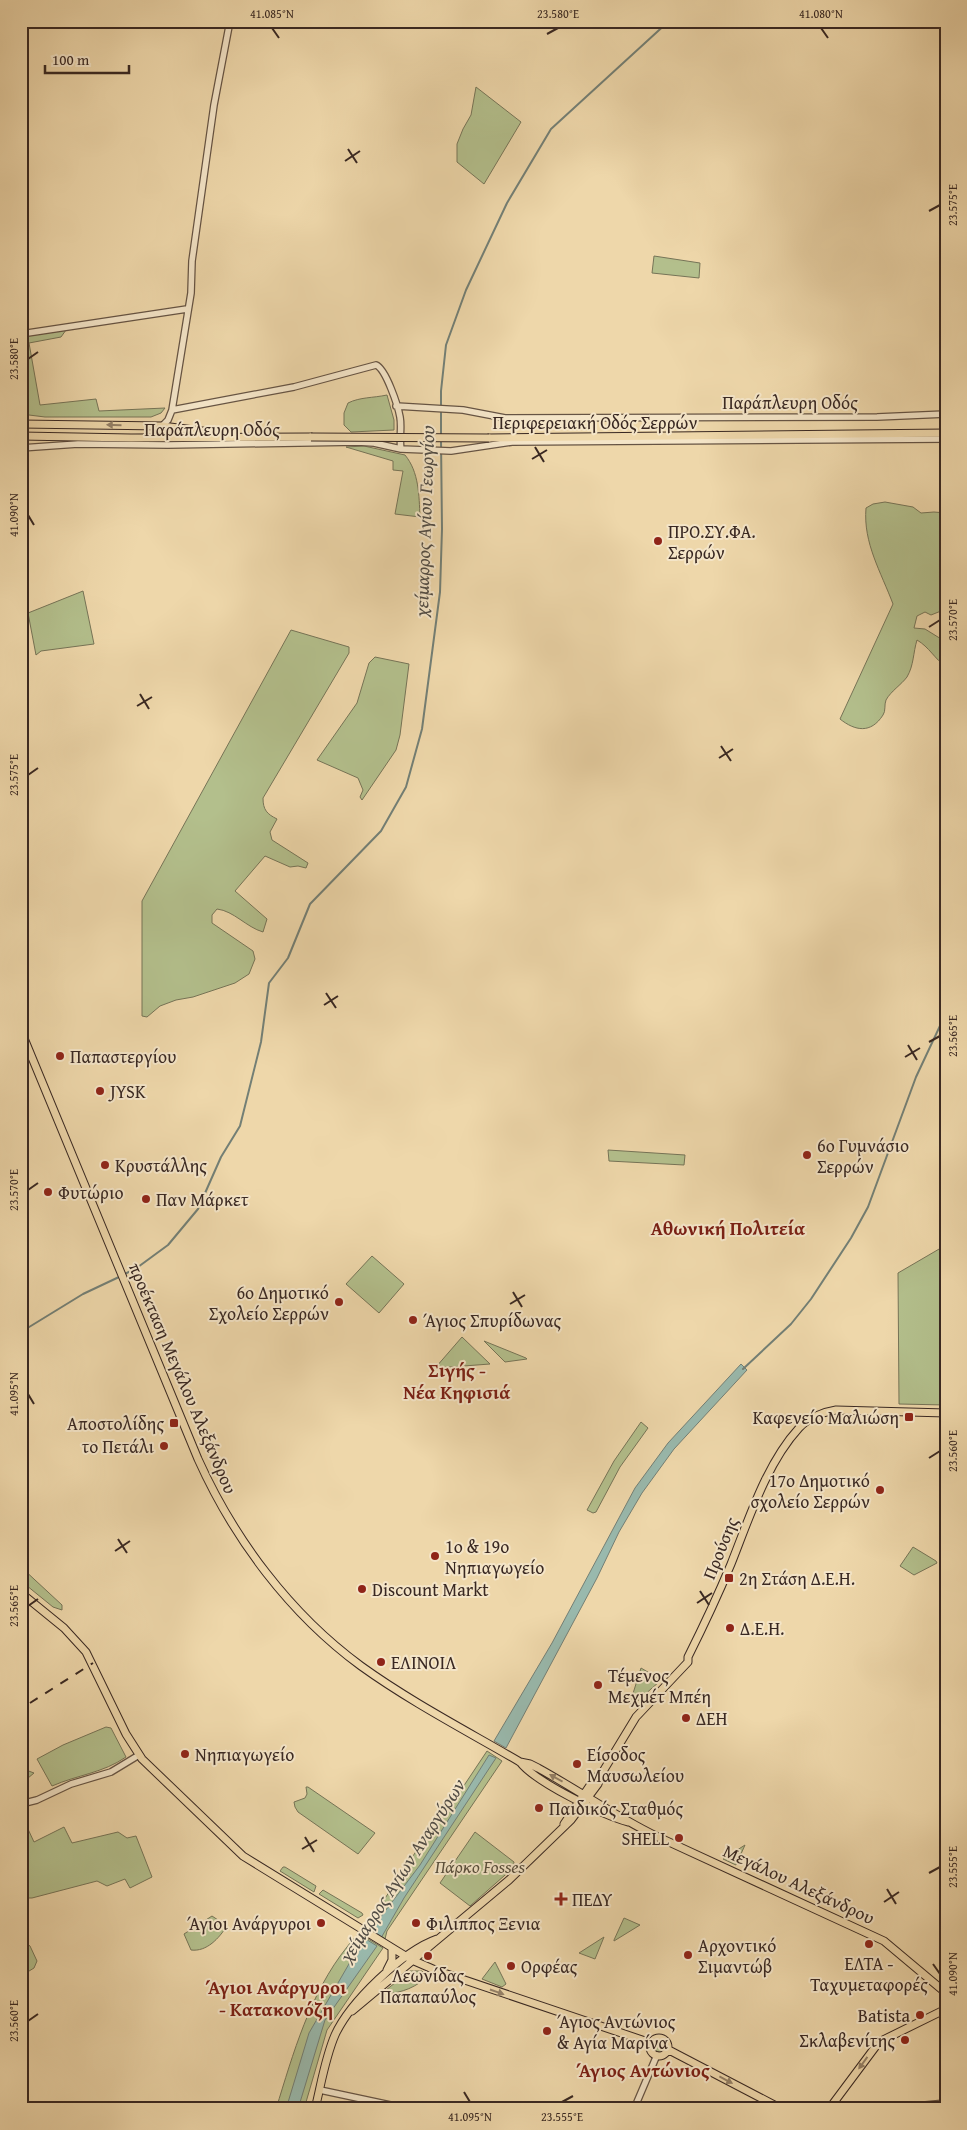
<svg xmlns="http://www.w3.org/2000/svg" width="967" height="2130" viewBox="0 0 967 2130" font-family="'Gentium Book Plus',serif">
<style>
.green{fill:#b3bf8c;stroke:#767457}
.water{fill:#99b9ad;stroke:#737f75}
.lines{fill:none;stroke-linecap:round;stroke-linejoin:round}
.stream{stroke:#737f75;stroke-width:2}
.minor-casing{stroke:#665444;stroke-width:8}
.major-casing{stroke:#392822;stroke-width:9}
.minor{stroke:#f4e5c8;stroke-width:5.5}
.major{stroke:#eed7aa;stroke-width:7}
.rail{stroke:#392822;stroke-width:2;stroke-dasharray:9 9;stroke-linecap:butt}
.major-bridge-casing{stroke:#392822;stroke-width:9;stroke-linecap:butt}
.major-bridge{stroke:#eed7aa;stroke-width:7}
.oneway{fill:#948066}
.ticks{fill:none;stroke:#392822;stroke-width:2}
.poi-dot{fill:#8f2418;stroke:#f4e5c8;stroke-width:2}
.labels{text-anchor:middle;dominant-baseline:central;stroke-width:4;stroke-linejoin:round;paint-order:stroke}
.street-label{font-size:18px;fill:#392822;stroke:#f4e5c8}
.poi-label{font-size:18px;fill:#392822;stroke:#f4e5c8;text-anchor:start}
.park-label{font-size:18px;font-style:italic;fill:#584e3c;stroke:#f4e5c8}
.water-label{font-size:19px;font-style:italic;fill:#514c45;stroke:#f4e5c8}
.neighbourhood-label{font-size:19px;font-weight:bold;fill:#7a1f14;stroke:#f4e5c8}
.neatline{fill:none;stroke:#392822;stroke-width:2}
.ticks-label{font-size:12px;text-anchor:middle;fill:#392822}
</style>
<rect width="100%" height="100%" fill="#eed7aa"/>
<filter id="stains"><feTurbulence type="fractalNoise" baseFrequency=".004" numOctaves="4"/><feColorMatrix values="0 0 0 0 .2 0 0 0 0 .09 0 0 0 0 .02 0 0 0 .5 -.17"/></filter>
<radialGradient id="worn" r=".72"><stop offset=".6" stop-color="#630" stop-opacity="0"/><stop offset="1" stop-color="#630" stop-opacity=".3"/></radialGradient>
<!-- green -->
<path class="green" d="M476 87 521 122 484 184 457 162V144L463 129 471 115Z
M654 256 700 263 699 278 652 273Z
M66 330 61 337 29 343 40 405 96 399 99 411 165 408 161 413 151 417H45L29 415 23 411 21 337Z
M387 395 394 420V430L351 432 344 425V413L348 403C360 397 373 398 387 395Z
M364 446 405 455C419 472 419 495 420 517L395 514 403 471 393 470V461L346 447Z
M885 502 913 507 921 513 934 512 946 513V609L931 615 925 612 917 616 914 628 925 629 946 642V667C935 659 929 647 917 640 913 653 914 665 907 677 901 685 891 691 886 700 884 705 886 711 883 715 871 734 855 731 840 719L893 604C881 572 863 543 866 508L873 504Z
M83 591 94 644 41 651 36 655 28 613Z
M291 630 349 647V653L263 798C263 810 267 814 277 819L270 832 272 840 308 863 306 868 298 866 290 867 265 856 235 891 267 919 263 932C246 927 234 911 217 909L212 915V923L253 951 255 959 249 974 235 983 193 997 176 1000 160 1006 147 1017 142 1016V901Z
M375 657 409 664 400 735 396 750 362 800 360 797 363 790 358 778 317 760 357 703 369 663Z
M608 1150 685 1155 684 1165 609 1161Z
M946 1245V1405L899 1404 898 1273Z
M372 1256 404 1284 379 1313 346 1284Z
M462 1337 490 1364 437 1368 436 1367Z
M484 1341 526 1358 527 1359 505 1362Z
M641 1422 648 1428 620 1467 596 1512 593 1513 587 1510 614 1461Z
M913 1547 936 1561 937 1563 914 1575 900 1566Z
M21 1567 62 1605V1610L53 1607 21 1581Z
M641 1668 658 1678 660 1681 633 1705 630 1703Z
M106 1727 111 1728 126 1757C103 1773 77 1775 52 1786L37 1759 63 1745Z
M487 1751 502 1761 387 1931 385 1939 366 1927 458 1788 461 1790Z
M26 1770 34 1773 21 1784V1772Z
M306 1787H308L375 1833 358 1854 298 1812 295 1807 294 1802 305 1798 307 1794Z
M21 1814 34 1842 64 1827 72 1843 118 1832 127 1838 136 1836 152 1877 130 1888 125 1879 107 1886 97 1881 32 1898H23L21 1896Z
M475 1832 514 1862 513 1868 470 1906 440 1883Z
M745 1845 736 1865 723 1859Z
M283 1867H285L316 1886 314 1892 280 1871Z
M323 1890 362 1913 363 1915 358 1918 319 1894Z
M212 1916 227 1926C219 1938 207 1952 191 1950L184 1934Z
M624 1918 640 1925 614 1941V1940Z
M360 1934 383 1948 327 2030 304 2109H276C293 2054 310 1993 347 1947 351 1942 354 1937 360 1934Z
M604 1937 595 1959 579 1953Z
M21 1938 30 1946 37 1961 34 1968 21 1976Z
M495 1962 506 1984 502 1987 482 1979Z
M410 1971H422L427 1976C419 1986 400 1994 387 1993L386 1990Z
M653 2047a6 6 0 1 1 12 0a6 6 0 1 1-12 0Z"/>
<!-- water -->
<path class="water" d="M741 1364 747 1370 674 1449 642 1493 619 1532 597 1578 506 1748 494 1741 552 1643 635 1488 668 1443Z
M489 1755 496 1758 404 1898 381 1938 370 1931 420 1865Z
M364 1938 377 1946 325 2020 298 2109H286L309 2033Z"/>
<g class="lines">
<!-- stream -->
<path class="stream" d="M441 435V391L446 345 466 290 507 203 551 129 669 21
M123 1275 138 1267 168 1245 198 1209 221 1157 240 1126 261 1042 269 983 288 958 310 904 381 831 406 787 422 729 440 592 442 529 441 440
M21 1332 83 1294 119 1277
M743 1369 791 1324 811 1299 851 1238 868 1207 916 1077 946 1013"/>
<defs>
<path id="minor" d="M21 334 187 309
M396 406 463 410 505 418 877 417 946 414
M172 410 191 293 192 261 214 105 230 21
M162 426 168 420 172 410 294 387 376 365C386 369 398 406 400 417 402 428 399 438 401 449
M21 448 78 444 168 445 358 442 374 443 401 449 451 451 512 442 946 439
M21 1804 37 1800 71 1784 111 1772 139 1755
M320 2090 409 2109
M634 2109 657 2055
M905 2109 915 2106 946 2103"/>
<path id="major" d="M21 424 162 426 218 433
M21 436 131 438 311 437
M489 438 946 433
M21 1031 198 1459C234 1539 290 1614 361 1666 411 1702 467 1731 520 1762 535 1782 603 1815 628 1822
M21 1593 64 1628 86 1652 126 1734 142 1759 243 1856 412 1960 435 1970 651 2043
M520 1762 530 1764 538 1768C578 1790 615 1816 656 1836L884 1941 946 1993
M564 1824 595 1778 602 1773
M387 1970 392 1960V1949
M352 2011 509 1880 571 1820 598 1784 602 1773 636 1717 688 1662V1657C703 1627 718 1595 731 1564 749 1519 766 1464 799 1428 808 1418 823 1412 836 1410L946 1413
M650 2047a9 9 0 1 1 18 0a9 9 0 1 1-18 0Z
M667 2049 782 2109
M315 2109C321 2085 325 2058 335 2035 350 2002 403 1951 437 1939
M829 2109 879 2042 946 2009"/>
</defs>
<!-- minor casing -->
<use href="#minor" class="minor-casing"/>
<!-- major casing -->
<use href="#major" class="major-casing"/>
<!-- minor -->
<use href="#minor" class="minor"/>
<!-- major -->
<use href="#major" class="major"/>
<!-- rail -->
<path class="rail" d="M30 1703 93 1663"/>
<defs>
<path id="major-bridge" d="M311 437 489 438"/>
</defs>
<!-- major-bridge casing -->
<use href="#major-bridge" class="major-bridge-casing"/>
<!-- major-bridge -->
<use href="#major-bridge" class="major-bridge"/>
</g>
<!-- one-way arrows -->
<defs><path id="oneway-solid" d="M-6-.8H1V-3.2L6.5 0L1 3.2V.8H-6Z" transform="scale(1.25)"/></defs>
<g class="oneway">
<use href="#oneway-solid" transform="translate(114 425) rotate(-179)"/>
<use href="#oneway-solid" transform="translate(556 1778) rotate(-151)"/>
<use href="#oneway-solid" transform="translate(497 1992) rotate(19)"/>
<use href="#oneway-solid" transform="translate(863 2063) rotate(126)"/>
<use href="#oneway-solid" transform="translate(726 2080) rotate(28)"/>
</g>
<!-- ticks -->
<path class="ticks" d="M272 28 279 38M821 28 828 38M547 34 558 28M348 149 357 163M345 161 360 151M929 211 940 205M28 359 38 352M535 447 544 462M532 459 547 450M28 515 34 525M929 627 940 620M140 694 149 709M137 706 152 697M721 746 731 761M719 758 733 749M28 775 38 768M326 993 336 1008M324 1005 338 996M929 1042 940 1036M908 1045 917 1060M905 1057 920 1048M28 1190 38 1183M513 1292 522 1307M510 1304 525 1295M28 1394 34 1404M929 1458 940 1451M118 1539 127 1553M115 1551 130 1541M700 1591 709 1605M697 1603 712 1593M28 1606 38 1599M305 1837 314 1852M302 1849 317 1840M929 1873 940 1867M887 1889 896 1904M884 1902 899 1892M933 1964 940 1974M28 2021 38 2014M464 2092 470 2102M562 2102 573 2096"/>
<!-- markers -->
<g class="poi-dot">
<circle cx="658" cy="541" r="5"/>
<circle cx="60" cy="1056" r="5"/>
<circle cx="100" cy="1091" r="5"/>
<circle cx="807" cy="1155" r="5"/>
<circle cx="105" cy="1165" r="5"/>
<circle cx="48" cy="1192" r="5"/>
<circle cx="146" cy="1199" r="5"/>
<circle cx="339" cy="1302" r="5"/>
<circle cx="413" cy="1320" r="5"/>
<rect x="904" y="1412" width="10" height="10" rx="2.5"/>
<rect x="169" y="1418" width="10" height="10" rx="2.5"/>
<circle cx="164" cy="1446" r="5"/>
<circle cx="880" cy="1490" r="5"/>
<circle cx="435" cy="1556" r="5"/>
<rect x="724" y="1573" width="10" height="10" rx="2.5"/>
<circle cx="362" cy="1589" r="5"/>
<circle cx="730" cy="1628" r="5"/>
<circle cx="381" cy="1662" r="5"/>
<circle cx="598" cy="1685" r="5"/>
<circle cx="686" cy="1718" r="5"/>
<circle cx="185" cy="1754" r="5"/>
<circle cx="577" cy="1764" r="5"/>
<circle cx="539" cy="1808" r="5"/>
<circle cx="679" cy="1838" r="5"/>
<path d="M558.5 1891.5h5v5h5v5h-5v5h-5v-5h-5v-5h5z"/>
<circle cx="321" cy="1923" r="5"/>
<circle cx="416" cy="1923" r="5"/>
<circle cx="869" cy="1944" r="5"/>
<circle cx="688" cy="1955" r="5"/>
<circle cx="428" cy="1956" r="5"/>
<circle cx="511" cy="1966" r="5"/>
<circle cx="920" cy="2015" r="5"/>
<circle cx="547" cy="2031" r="5"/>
<circle cx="905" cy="2040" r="5"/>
</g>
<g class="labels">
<!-- street labels -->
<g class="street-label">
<text x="790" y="402">Παράπλευρη Οδός</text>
<text x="595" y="422">Περιφερειακή Οδός Σερρών</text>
<text x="212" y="429">Παράπλευρη Οδός</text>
<text transform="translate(183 1378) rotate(67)">προέκταση Μεγάλου Αλεξάνδρου</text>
<text transform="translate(720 1548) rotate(-68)">Προύσης</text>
<text transform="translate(799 1884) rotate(25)">Μεγάλου Αλεξάνδρου</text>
</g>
<!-- poi labels -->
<g class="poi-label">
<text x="668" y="531">ΠΡΟ.ΣΥ.ΦΑ.<tspan x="668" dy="21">Σερρών</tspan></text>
<text x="70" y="1056">Παπαστεργίου</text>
<text x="110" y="1091">JYSK</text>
<text x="817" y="1145">6ο Γυμνάσιο<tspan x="817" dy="21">Σερρών</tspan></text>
<text x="115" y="1165">Κρυστάλλης</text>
<text x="58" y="1192">Φυτώριο</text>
<text x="156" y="1199">Παν Μάρκετ</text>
<text x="329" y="1292" text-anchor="end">6ο Δημοτικό<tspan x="329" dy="21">Σχολείο Σερρών</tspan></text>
<text x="423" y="1320">Άγιος Σπυρίδωνας</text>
<text x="899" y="1417" text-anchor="end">Καφενείο Μαλιώση</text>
<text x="164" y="1423" text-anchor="end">Αποστολίδης</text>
<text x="154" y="1446" text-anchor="end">το Πετάλι</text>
<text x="870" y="1480" text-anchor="end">17ο Δημοτικό<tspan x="870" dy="21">σχολείο Σερρών</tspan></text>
<text x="445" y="1546">1ο &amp; 19ο<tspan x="445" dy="21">Νηπιαγωγείο</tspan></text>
<text x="739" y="1578">2η Στάση Δ.Ε.Η.</text>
<text x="372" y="1589">Discount Markt</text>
<text x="740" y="1628">Δ.Ε.Η.</text>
<text x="391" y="1662">ΕΛΙΝΟΙΛ</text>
<text x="608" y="1675">Τέμενος<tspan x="608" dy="21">Μεχμέτ Μπέη</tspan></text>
<text x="696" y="1718">ΔΕΗ</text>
<text x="195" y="1754">Νηπιαγωγείο</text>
<text x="587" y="1754">Είσοδος<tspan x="587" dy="21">Μαυσωλείου</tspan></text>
<text x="549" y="1808">Παιδικός Σταθμός</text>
<text x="669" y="1838" text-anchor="end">SHELL</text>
<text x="572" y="1899">ΠΕΔΥ</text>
<text x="311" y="1923" text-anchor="end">Άγιοι Ανάργυροι</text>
<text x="426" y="1923">Φιλιππος Ξενια</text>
<text x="698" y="1945">Αρχοντικό<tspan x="698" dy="21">Σιμαντώβ</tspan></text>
<text x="869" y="1963" text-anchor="middle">ΕΛΤΑ -<tspan x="869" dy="21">Ταχυμεταφορές</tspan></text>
<text x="521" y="1966">Ορφέας</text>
<text x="428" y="1975" text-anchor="middle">Λεωνίδας<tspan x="428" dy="21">Παπαπαύλος</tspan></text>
<text x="910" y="2015" text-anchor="end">Batista</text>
<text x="557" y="2021">Άγιος Αντώνιος<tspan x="557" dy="21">&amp; Αγία Μαρίνα</tspan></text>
<text x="895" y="2040" text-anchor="end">Σκλαβενίτης</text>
</g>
<!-- park labels -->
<g class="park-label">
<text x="480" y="1866">Πάρκο Fosses</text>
</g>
<!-- water labels -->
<g class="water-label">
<text transform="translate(424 521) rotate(-88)">χείμαρρος Αγίου Γεωργίου</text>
<text transform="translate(402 1870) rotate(-57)">χείμαρρος Αγίων Αναργύρων</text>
</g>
<!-- neighbourhood labels -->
<g class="neighbourhood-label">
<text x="728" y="1228">Αθωνική Πολιτεία</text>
<text x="457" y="1370">Σιγής -<tspan x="457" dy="22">Νέα Κηφισιά</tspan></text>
<text x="276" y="1987">Άγιοι Ανάργυροι<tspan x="276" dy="22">- Κατακονόζη</tspan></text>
<text x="643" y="2070">Άγιος Αντώνιος</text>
</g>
</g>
<!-- margin -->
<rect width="967" height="2130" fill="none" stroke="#eed7aa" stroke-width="55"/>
<!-- scale -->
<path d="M45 65v8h84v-8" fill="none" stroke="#392822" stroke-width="2.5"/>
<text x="52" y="65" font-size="15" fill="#392822" stroke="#f4e5c8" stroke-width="4" paint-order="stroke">100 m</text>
<rect x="28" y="28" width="912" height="2074" class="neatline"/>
<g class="ticks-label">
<text x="272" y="18">41.085°N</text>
<text x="558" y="18">23.580°E</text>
<text x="821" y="18">41.080°N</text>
<text transform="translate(953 205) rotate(-90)" y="4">23.575°E</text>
<text transform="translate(14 359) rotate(-90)" y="4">23.580°E</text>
<text transform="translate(14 515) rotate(-90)" y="4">41.090°N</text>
<text transform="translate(953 620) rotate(-90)" y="4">23.570°E</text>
<text transform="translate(14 775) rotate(-90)" y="4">23.575°E</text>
<text transform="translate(953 1036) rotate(-90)" y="4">23.565°E</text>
<text transform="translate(14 1190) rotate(-90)" y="4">23.570°E</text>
<text transform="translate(14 1394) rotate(-90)" y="4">41.095°N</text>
<text transform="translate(953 1451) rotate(-90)" y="4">23.560°E</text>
<text transform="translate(14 1606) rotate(-90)" y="4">23.565°E</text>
<text transform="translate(953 1867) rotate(-90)" y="4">23.555°E</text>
<text transform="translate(953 1974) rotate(-90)" y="4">41.090°N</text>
<text transform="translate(14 2021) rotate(-90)" y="4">23.560°E</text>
<text x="470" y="2121">41.095°N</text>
<text x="562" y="2121">23.555°E</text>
</g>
<rect width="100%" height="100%" filter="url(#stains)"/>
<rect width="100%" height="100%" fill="url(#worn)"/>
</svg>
